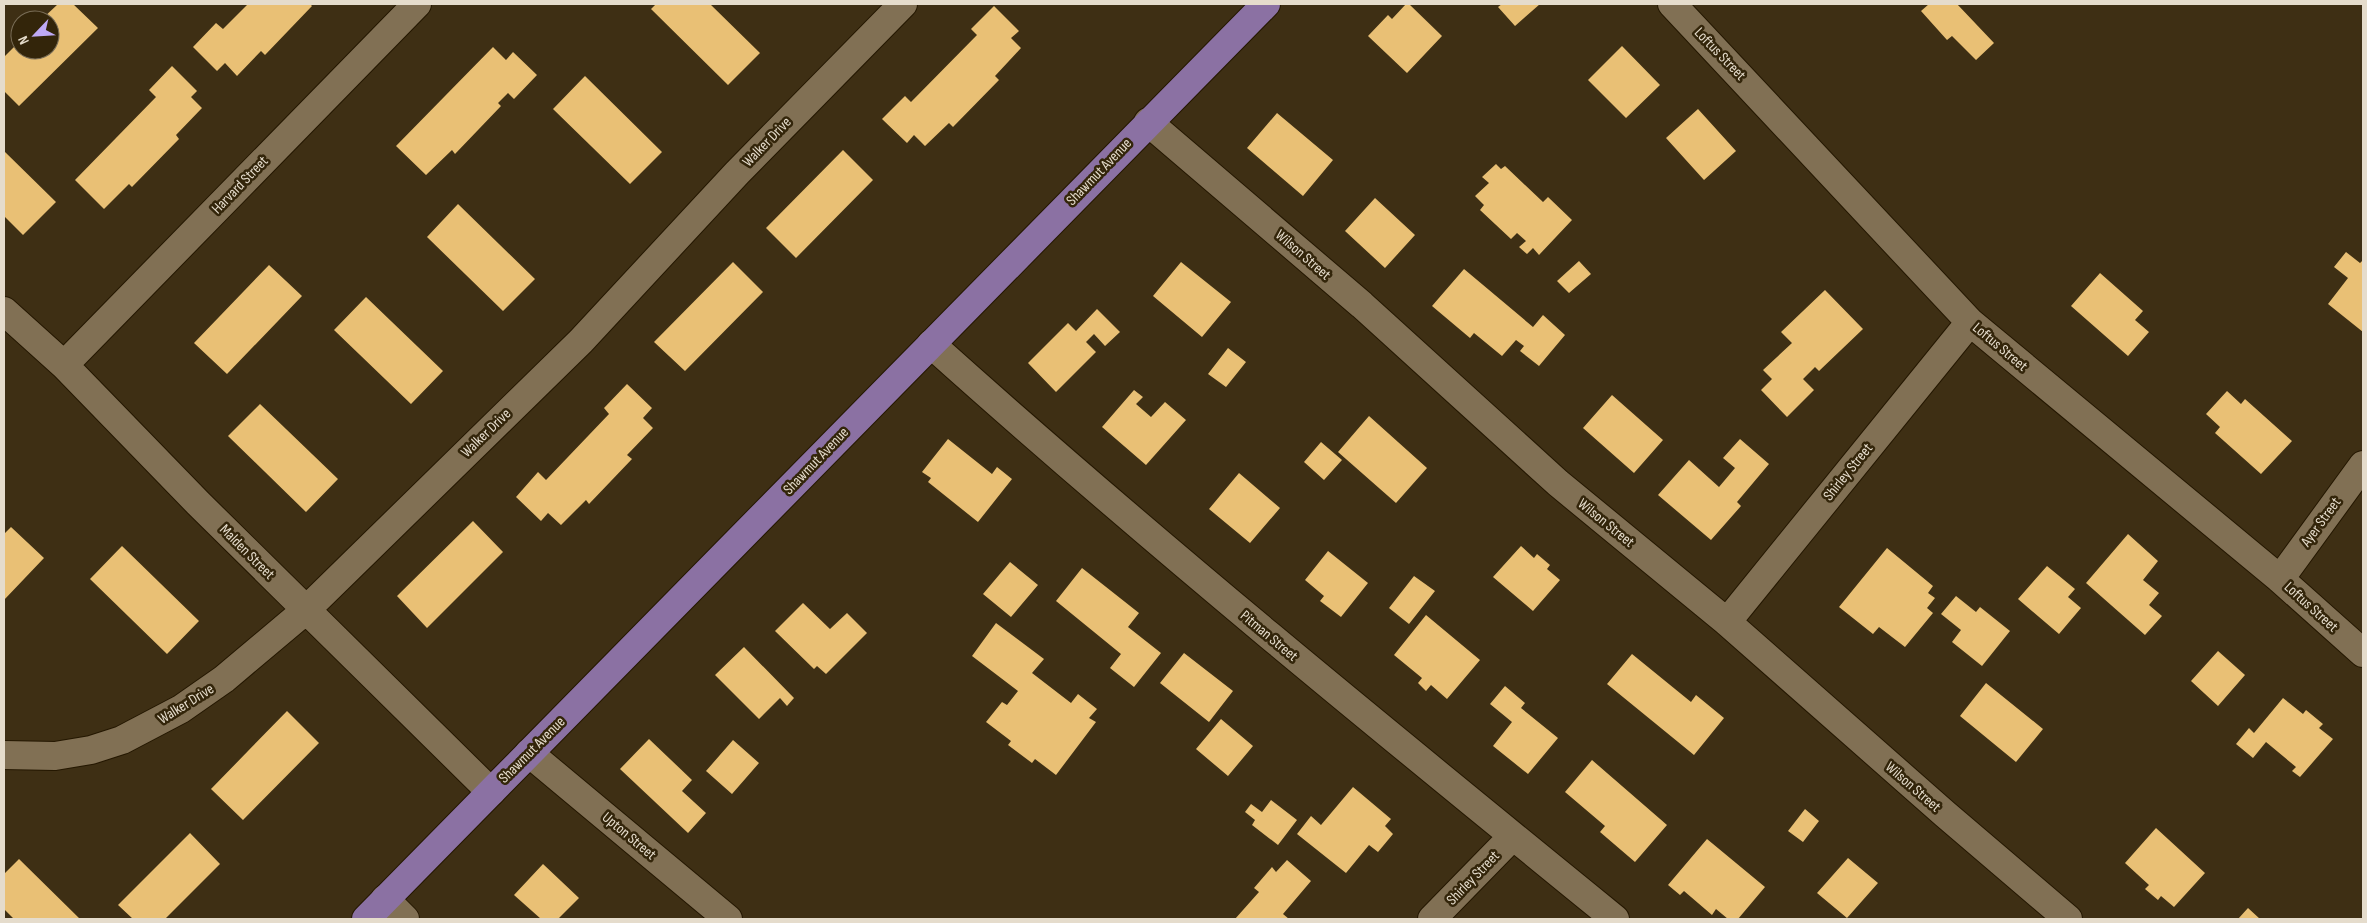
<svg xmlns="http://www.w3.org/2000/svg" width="2367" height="923" viewBox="0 0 2367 923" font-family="'Sofia Sans Condensed',sans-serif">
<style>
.building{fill:#e9c075}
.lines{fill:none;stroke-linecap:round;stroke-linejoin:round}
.minor-casing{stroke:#241700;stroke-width:30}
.major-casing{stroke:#241700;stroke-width:30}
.minor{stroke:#817054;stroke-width:28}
.major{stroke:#8b71a3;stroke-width:28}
.labels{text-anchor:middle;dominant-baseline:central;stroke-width:5;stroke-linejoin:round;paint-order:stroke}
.street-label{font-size:15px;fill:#e5dccc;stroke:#33250a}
</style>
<rect width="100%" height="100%" fill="#3e2f14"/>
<!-- building -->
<path class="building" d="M58 4H73L98 28 19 106 4 91V57L20 41V50H50V20H41Z
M248 4H310L312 6 265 55 261 51 237 76 225 63 217 71 193 47 216 23 223 29Z
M656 4H710L760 53 728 85 651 9Z
M1406 4H1409L1442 36 1407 73 1368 36 1388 15 1392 19Z
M1502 4H1540L1515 26 1498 7Z
M1929 4H1957L1994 43 1976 60 1952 36 1947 40 1921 11Z
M994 6 1019 31 1011 38 1021 48 995 76 999 80 953 127 949 123 925 146 914 135 907 143 882 119 905 96 911 102 977 35 971 29Z
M1622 46 1660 85 1626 118 1588 80Z
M493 47 506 60 513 52 537 75 514 99 508 93 498 103 501 106 455 154 452 150 426 175 396 146Z
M172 66 197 91 191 97 202 108 176 135 179 139 132 187 129 184 104 209 75 180 156 97 149 90Z
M585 76 662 152 630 184 553 109Z
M1698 109 1736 151 1704 180 1666 138Z
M1277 113 1333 160 1303 196 1247 148Z
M843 150 873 180 796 258 766 228Z
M4 151 56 202 23 235 4 216Z
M1496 164 1501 169 1505 166 1543 202 1548 197 1572 220 1539 255 1533 248 1527 254 1519 247 1526 241 1517 233 1511 239 1480 210 1484 205 1475 196 1489 183 1482 177Z
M1375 198 1415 235 1385 268 1345 231Z
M458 204 535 279 503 311 427 237Z
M2346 252 2360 263 2363 260V332L2328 304 2348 278 2334 267Z
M1579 261 1591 274 1569 293 1557 281Z
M733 262 763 292 685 371 654 342Z
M1181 262 1231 302 1202 337 1153 296Z
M269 265 302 296 227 374 194 343Z
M1464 269 1533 327 1543 315 1565 335 1539 366 1520 351 1524 346 1516 340 1502 356 1474 333 1470 338 1432 306Z
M2100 273 2143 311 2135 320 2149 332 2128 356 2071 306Z
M1825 290 1863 329 1819 371 1815 367 1803 379 1814 390 1787 417 1761 390 1772 379 1763 370 1792 343 1781 332Z
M366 297 443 371 411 404 334 330Z
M1097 309 1120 332 1105 346 1094 334 1086 342 1096 352 1056 392 1028 363 1068 323 1076 331Z
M1228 348 1246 362 1226 387 1208 374Z
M627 384 652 408 643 418 653 428 627 455 632 459 589 504 586 500 561 525 548 513 541 521 516 497 538 472 546 480 609 414 604 408Z
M1134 390 1143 397 1136 404 1151 417 1165 402 1186 420 1146 465 1102 427Z
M2227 391 2241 404 2245 399 2292 441 2261 474 2215 433 2220 427 2206 414Z
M1612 395 1663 440 1634 473 1583 428Z
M260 404 338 479 306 512 228 436Z
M1369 416 1427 468 1396 503 1338 452Z
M948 439 992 474 997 467 1012 479 978 522 928 482 931 478 922 472Z
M1740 439 1769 464 1737 502 1741 506 1711 540 1658 495 1689 460 1719 487 1735 468 1723 458Z
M1321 442 1342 460 1324 480 1304 462Z
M1239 473 1280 508 1250 543 1209 509Z
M473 521 503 552 427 628 397 596Z
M11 527 44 558 4 600V534Z
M2128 534 2158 561 2143 580 2159 593 2149 605 2162 616 2145 635 2086 583Z
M122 546 199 621 167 654 90 579Z
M1521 546 1534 558 1537 554 1550 565 1547 569 1560 580 1533 611 1493 577Z
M1887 548 1933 586 1928 593 1935 598 1927 608 1933 613 1905 647 1879 627 1873 634 1839 607Z
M1328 551 1368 583 1341 617 1320 601 1324 596 1305 580Z
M1010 562 1038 585 1011 617 983 594Z
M2047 566 2075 589 2068 597 2081 608 2059 634 2018 599Z
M1082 568 1139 613 1128 627 1161 653 1134 687 1110 668 1121 654 1056 601Z
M1414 576 1435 591 1409 624 1389 608Z
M1956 596 1976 612 1980 607 2010 631 1982 666 1952 642 1961 630 1941 614Z
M803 603 830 629 847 613 867 633 826 674 817 666 814 669 775 631Z
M1426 615 1480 660 1447 699 1431 685 1426 691 1418 683 1422 678 1394 655Z
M996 623 1044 659 1032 673 1071 703 1078 694 1097 709 1089 718 1096 722 1056 775 1035 759 1032 763 1008 745 1011 741 986 722 1002 702 1007 705 1018 691 972 656Z
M744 647 794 698 787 706 780 698 759 719 715 675Z
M2218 651 2245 675 2218 706 2191 681Z
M1184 653 1233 691 1209 722 1160 683Z
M1632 654 1691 702 1696 695 1724 718 1694 755 1607 684Z
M1986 683 2043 729 2016 762 1960 716Z
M1505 686 1525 703 1521 708 1558 738 1528 774 1493 746 1512 722 1490 704Z
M2283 698 2303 714 2306 710 2323 724 2319 728 2333 739 2300 777 2292 771 2296 767 2266 742 2253 758 2236 744 2249 728 2254 733Z
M287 711 319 743 243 820 211 789Z
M1221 719 1253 746 1228 776 1196 749Z
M649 739 692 780 682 791 706 813 688 833 620 769Z
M733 740 759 763 732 794 706 771Z
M1592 760 1667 825 1635 862 1600 832 1605 826 1565 792Z
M1353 787 1391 819 1385 826 1393 834 1378 852 1369 845 1346 873 1297 834 1311 816 1321 825Z
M1271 800 1297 820 1278 845 1252 825 1255 820 1245 812 1251 804 1262 812Z
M1805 809 1819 821 1803 842 1788 831Z
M2156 828 2205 873 2174 907 2161 896 2158 900 2145 889 2149 885 2125 863Z
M190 833 220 864 165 919H133L118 905Z
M1707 839 1765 887 1738 919H1728L1716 909 1712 915 1684 891 1680 895 1668 885Z
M1848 858 1878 883 1847 918 1817 893Z
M19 859 80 919H14L4 909V874Z
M1287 860 1311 881 1283 914 1289 919H1235L1259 892 1254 888 1272 867 1276 872Z
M543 864 579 898 558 919H541L514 895Z
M2248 908 2260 919H2238Z"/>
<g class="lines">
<defs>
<path id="minor" d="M1672 4 1970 322 2280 579 2363 653
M1148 122 1362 305 1558 483 1727 622 1945 814 2068 919
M4 311 64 365 198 503 491 792
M931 344C1153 543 1384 731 1615 919
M64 365 417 4
M2280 579 2363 465
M1727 622 1970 322
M529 753 728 919
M4 755 55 756 91 750 122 740 181 709 224 679 306 610 581 341 737 173 903 4
M385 899 405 919
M1432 919 1513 836"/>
<path id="major" d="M366 919 1266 4"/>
</defs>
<!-- minor casing -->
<use href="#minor" class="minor-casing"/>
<!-- major casing -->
<use href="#major" class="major-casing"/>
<!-- minor -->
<use href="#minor" class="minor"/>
<!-- major -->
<use href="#major" class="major"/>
</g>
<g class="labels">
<!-- street labels -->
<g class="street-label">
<text transform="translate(1720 54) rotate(46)">Loftus Street</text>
<text transform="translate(767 142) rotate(-46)">Walker Drive</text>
<text transform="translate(1099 172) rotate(-46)">Shawmut Avenue</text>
<text transform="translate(240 185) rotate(-46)">Harvard Street</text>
<text transform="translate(1303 255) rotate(41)">Wilson Street</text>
<text transform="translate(2000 347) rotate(40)">Loftus Street</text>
<text transform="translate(486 433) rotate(-44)">Walker Drive</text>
<text transform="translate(816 461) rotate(-46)">Shawmut Avenue</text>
<text transform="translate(1848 472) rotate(-51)">Shirley Street</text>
<text transform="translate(2321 522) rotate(-54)">Ayer Street</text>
<text transform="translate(1606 523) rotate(39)">Wilson Street</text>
<text transform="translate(247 552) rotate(45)">Malden Street</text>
<text transform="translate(2311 607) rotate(42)">Loftus Street</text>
<text transform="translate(1269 636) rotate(40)">Pitman Street</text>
<text transform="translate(186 704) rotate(-32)">Walker Drive</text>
<text transform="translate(532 750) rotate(-45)">Shawmut Avenue</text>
<text transform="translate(1913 787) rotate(41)">Wilson Street</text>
<text transform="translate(629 836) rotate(40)">Upton Street</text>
<text transform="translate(1473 878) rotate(-46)">Shirley Street</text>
</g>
</g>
<!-- border -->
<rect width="2367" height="923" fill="none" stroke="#e5dccc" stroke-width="10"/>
<!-- north arrow -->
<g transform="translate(35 35) rotate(245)"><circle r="24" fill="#33250a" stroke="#7a6e58"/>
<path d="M0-4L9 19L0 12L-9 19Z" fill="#bea9f5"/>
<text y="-8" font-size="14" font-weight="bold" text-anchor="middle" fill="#e5dccc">N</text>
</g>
</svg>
